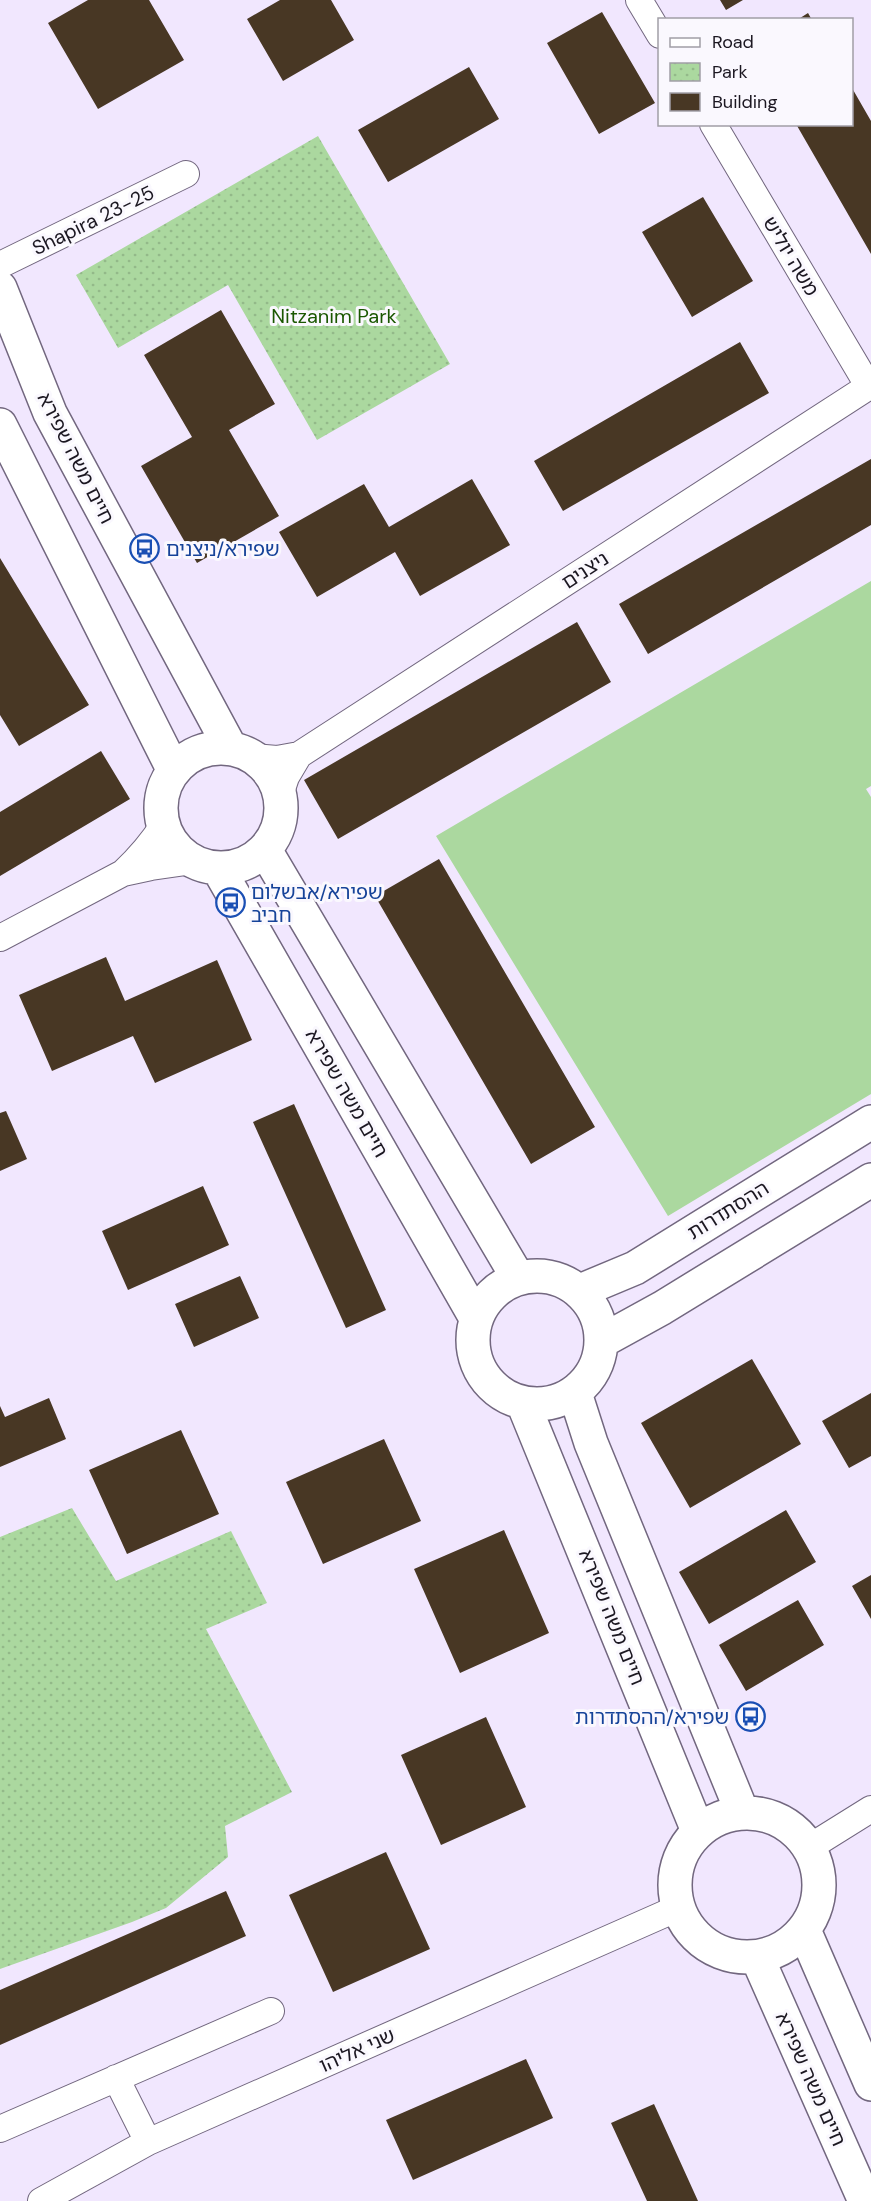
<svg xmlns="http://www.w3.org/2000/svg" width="871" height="2201" viewBox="0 0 871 2201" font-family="'DM Sans','Noto Sans Hebrew',sans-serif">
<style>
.grass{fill:#abd89f}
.park{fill:url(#park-dots)}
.building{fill:#483724}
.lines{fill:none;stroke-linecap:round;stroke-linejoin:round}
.street-casing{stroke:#72677f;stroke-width:28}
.secondary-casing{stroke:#72677f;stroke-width:36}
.street{stroke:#fff;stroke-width:26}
.secondary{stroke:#fff;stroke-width:33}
.labels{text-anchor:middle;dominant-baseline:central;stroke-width:6;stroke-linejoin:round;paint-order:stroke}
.street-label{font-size:20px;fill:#1b1721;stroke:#faf8fe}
.park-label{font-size:20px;fill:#1a5701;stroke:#faf8fe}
.transit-label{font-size:20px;fill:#164399;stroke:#faf8fe;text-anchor:start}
</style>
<defs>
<pattern id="park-dots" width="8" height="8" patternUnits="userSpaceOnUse" patternTransform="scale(1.5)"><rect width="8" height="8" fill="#abd89f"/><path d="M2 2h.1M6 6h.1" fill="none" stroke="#93b989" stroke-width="1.8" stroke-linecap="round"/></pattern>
</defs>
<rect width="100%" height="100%" fill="#f1e7fe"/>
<!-- grass -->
<path class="grass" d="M871 581V786L866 789 871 797V1094L668 1216 436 836Z"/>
<!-- park -->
<path class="park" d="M318 136 450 364 317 440 228 285 118 348 76 275Z
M72 1508 116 1581 231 1531 267 1603 206 1629 292 1792 225 1826 228 1857 166 1908 132 1922 0 1969V1537Z"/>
<!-- building -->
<path class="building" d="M88 0H149L184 60 98 109 48 23Z
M280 0H331L354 40 283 81 247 19Z
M720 0H743L726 10Z
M602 12 655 103 599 134 547 43Z
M808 13 812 20H797Z
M469 67 499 119 388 182 358 130Z
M852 88 871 121V254L796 124H852Z
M703 197 753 281 692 317 642 232Z
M221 310 275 404 229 430 279 516 197 563 141 466 192 437 144 355Z
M740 342 769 393 563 511 534 461Z
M871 459V525L648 654 619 604Z
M472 479 510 545 420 596 395 552 317 597 279 532 364 484 389 527Z
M0 558 89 705 19 746 0 715Z
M577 622 611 682 338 839 304 780Z
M101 751 130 799 0 876V812Z
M439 859 595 1127 531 1164 375 896Z
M106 957 125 1001 217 960 252 1040 155 1083 133 1036 52 1071 19 995Z
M294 1104 386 1310 346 1328 253 1122Z
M6 1111 27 1159 0 1171V1113Z
M203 1186 229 1245 128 1290 102 1231Z
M240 1276 259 1318 194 1347 175 1304Z
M752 1359 801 1444 690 1508 641 1423Z
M871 1393V1456L849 1468 822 1421Z
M49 1398 66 1439 0 1467V1406L5 1417Z
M181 1430 219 1514 127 1554 89 1470Z
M384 1439 421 1521 323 1564 286 1482Z
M786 1510 816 1562 709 1624 679 1572Z
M504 1530 549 1633 460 1673 414 1569Z
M871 1575V1619L852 1586Z
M798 1600 824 1645 746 1691 719 1645Z
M486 1717 526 1807 441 1845 401 1755Z
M386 1852 430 1949 333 1992 289 1895Z
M226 1891 246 1936 0 2045V1990Z
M526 2059 553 2118 413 2180 386 2120Z
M654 2104 698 2201H647L611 2123Z"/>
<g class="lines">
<defs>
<path id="street" d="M639 0 660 35
M713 124 869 387
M0 265 186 174
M252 757 277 759 299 755 871 385
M280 795 286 777 299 755
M123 873 151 867 193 861
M0 938 123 873C139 858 152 843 164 824
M810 1847 871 1809
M116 2078 148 2142
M0 2129 271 2011
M41 2201 148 2142 678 1908"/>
<path id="secondary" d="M0 288 50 413 231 749
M0 425 174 771
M161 808a60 60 0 1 1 120 0a60 60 0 1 1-120 0Z
M265 850 518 1278
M218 868 476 1318
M473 1340a64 64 0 1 1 128 0a64 64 0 1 1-128 0Z
M580 1291 635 1268 871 1122
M602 1341 662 1308 871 1180
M575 1393 591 1443 742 1812
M523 1403 698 1831
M675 1885a72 72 0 1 1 144 0a72 72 0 1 1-144 0Z
M804 1930 871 2084
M757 1957 865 2201"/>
</defs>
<!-- street casing -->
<use href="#street" class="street-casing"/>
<!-- secondary casing -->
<use href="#secondary" class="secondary-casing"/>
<!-- street -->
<use href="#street" class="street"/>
<!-- secondary -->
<use href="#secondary" class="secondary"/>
</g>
<!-- icons -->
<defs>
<symbol id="bus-ring" viewBox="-11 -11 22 22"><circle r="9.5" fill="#faf8fe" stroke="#1a4fb4" stroke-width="1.5"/><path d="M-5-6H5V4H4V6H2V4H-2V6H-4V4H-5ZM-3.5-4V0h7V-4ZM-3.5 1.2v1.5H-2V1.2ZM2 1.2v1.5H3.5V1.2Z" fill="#1a4fb4"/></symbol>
</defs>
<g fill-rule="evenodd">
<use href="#bus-ring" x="128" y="532" width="33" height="33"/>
<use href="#bus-ring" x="214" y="886" width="33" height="33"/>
<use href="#bus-ring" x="734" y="1700" width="33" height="33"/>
</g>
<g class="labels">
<!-- street labels -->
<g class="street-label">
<text transform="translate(93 220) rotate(-26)">Shapira 23-25</text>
<text transform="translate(791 256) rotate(59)">משה יוליש</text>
<text transform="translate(76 458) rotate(63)">חיים משה שפירא</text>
<text transform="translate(585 570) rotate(-33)">ניצנים</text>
<text transform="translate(347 1093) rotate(60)">חיים משה שפירא</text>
<text transform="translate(728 1210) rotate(-32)">ההסתדרות</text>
<text transform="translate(612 1617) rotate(68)">חיים משה שפירא</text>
<text transform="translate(357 2050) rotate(-24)">שני אליהו</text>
<text transform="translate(811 2079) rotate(66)">חיים משה שפירא</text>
</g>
<!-- park labels -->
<g class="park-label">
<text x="334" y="316">Nitzanim Park</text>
</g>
<!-- transit labels -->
<g class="transit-label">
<text x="166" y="549">שפירא/ניצנים</text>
<text x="251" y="892">שפירא/אבשלום<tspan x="251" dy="23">חביב</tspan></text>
<text x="729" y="1717" text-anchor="end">שפירא/ההסתדרות</text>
</g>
</g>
<!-- legend -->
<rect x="658" y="18" width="195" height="108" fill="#faf8fe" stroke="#a19ea6" stroke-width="1.5"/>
<rect x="670" y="38" width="30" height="9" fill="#ffffff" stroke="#a19ea6" stroke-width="1.5"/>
<text x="712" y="48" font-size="18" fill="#1b1721">Road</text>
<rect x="670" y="63" width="30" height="18" fill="url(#park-dots)" stroke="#a19ea6" stroke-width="1.5"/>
<text x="712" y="78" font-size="18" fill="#1b1721">Park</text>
<rect x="670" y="93" width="30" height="18" fill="#483724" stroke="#a19ea6" stroke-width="1.5"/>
<text x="712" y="108" font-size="18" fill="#1b1721">Building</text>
</svg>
